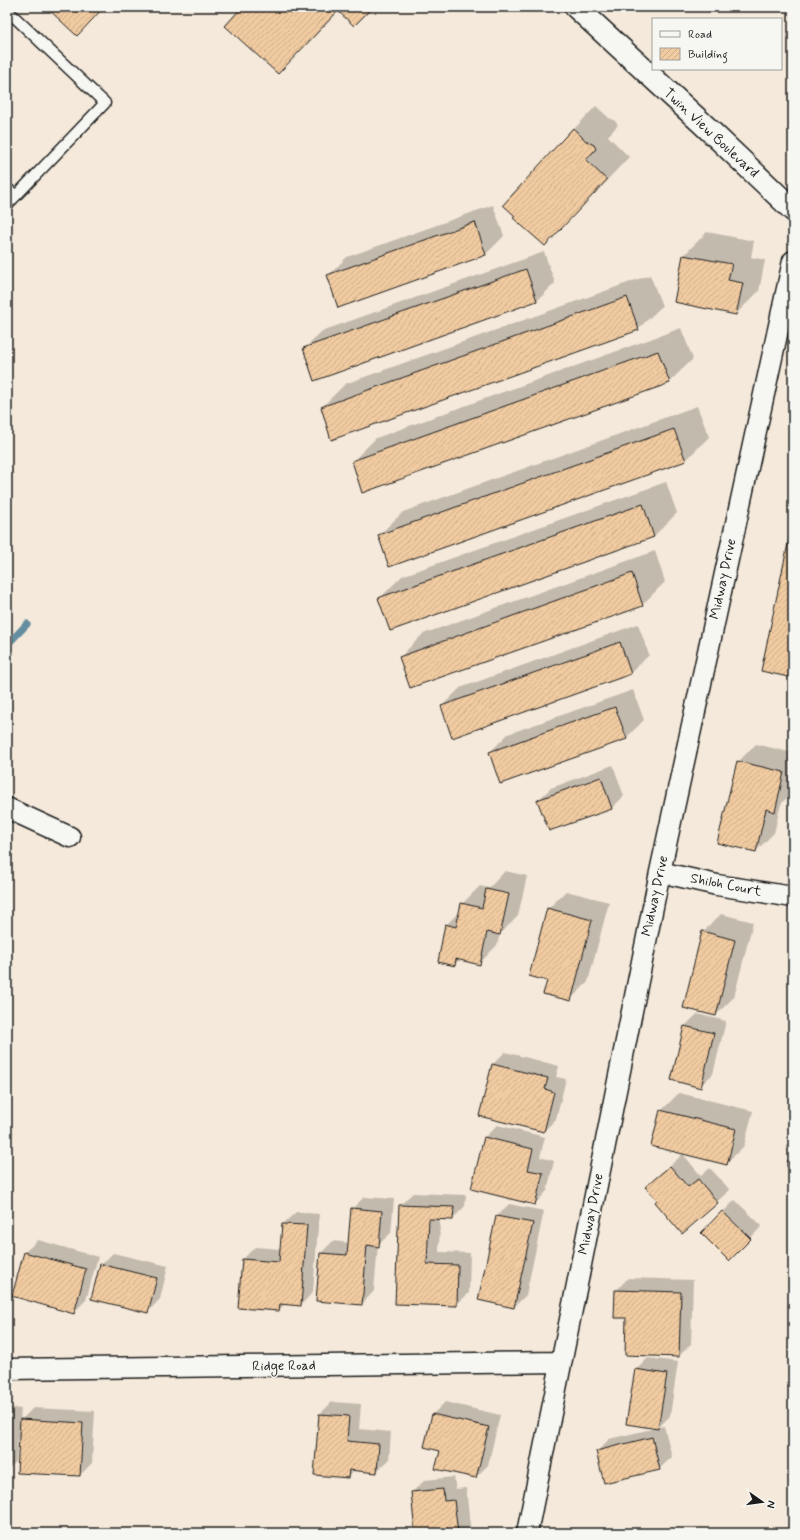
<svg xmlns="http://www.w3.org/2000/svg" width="800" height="1540" viewBox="0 0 800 1540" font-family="Mynerve,sans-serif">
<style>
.shadow{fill:#0003}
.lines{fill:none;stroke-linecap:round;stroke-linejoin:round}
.stream{stroke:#658da0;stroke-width:7}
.building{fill:url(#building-hatch);stroke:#1c1c1c}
.lane-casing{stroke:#1c1c1c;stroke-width:13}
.street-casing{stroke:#1c1c1c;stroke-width:23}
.secondary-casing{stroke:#1c1c1c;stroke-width:25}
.lane{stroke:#f6f6f2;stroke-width:10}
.street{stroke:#f6f6f2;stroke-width:20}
.secondary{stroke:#f6f6f2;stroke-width:22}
.labels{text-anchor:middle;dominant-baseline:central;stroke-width:3;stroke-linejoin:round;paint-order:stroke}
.street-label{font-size:14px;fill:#1c1c1c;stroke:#f6f6f2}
</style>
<defs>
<pattern id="building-hatch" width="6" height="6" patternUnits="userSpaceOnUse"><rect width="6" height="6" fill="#f1cba1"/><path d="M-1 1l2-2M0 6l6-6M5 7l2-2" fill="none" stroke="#ceae8a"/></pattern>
</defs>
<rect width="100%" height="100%" fill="#f4e9da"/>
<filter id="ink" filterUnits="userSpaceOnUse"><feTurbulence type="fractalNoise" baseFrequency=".025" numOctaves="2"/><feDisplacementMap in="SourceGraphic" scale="8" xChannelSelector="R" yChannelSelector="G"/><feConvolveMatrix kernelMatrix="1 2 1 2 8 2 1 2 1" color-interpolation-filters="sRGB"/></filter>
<g filter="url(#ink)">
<!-- shadow -->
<path class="shadow" d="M244 7H372L339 10 278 73Z
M596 106 609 118 614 120 618 125 608 136 629 157 545 245 517 215 573 130Z
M493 205 504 236 486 254 339 306 329 275 347 257Z
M707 232 754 241 751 257 765 260 759 291 736 314 675 301 684 255Z
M544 252 555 283 537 301 304 349 322 331Z
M650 275 662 306 638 329 322 407 345 384Z
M681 328 693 359 669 382 353 461 376 438Z
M697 406 709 437 686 460 379 535 403 512Z
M666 482 677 513 654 536 379 599 402 576Z
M655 551 665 582 642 605 400 657 423 634Z
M638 624 649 655 631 673 442 706 460 688Z
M633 690 644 720 626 738 490 752 508 734Z
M756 744 793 753V789L792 792 781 804 774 833 756 851 738 762Z
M613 765 624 796 612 808 550 830 538 800 551 788Z
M505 871 527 876 518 916 500 934 497 945 479 964 460 959 454 965 446 925 461 910 462 904 480 886 489 888Z
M566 891 609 902 588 982 570 1000 548 980V909Z
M721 914 753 922 734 997 716 1015 703 932Z
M697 1014 726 1021 713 1074 700 1086 672 1079 685 1026Z
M505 1052 559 1066 556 1077 566 1079 556 1119 544 1131 493 1064Z
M679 1093 753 1111 744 1146 726 1164 661 1111Z
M497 1125 545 1137 540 1157 554 1161 547 1191 535 1204 485 1137Z
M683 1154 701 1176 710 1168 730 1190 682 1233 646 1187Z
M413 1193 466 1195 465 1206 453 1219 440 1218 439 1252 470 1253 469 1293 456 1305 396 1303 400 1205Z
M364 1197 394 1199 391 1233 378 1245 374 1291 362 1304 321 1253 333 1241 349 1243 352 1209Z
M735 1200 762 1226 741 1248 702 1233Z
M509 1204 544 1211 526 1295 514 1307 479 1299 497 1216Z
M296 1212 319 1214 313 1292 301 1305 286 1303 279 1310 239 1307 243 1259 255 1247 281 1249 283 1224Z
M38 1240 98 1257 86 1300 73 1313 25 1252Z
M113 1253 168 1266 160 1299 148 1312 101 1265Z
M628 1278 693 1280 691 1344 679 1356 627 1317 616 1291Z
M648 1358 678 1362 670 1416 659 1427 664 1426 672 1457 659 1469 597 1452 609 1439 656 1428 636 1370Z
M332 1402 361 1404 359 1429 391 1432 389 1460 376 1472 355 1470 348 1477 315 1475 320 1414Z
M445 1402 500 1415 488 1465 476 1477 441 1450 425 1446 433 1414Z
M7 1407 21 1409 20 1421 33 1408 95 1411 92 1463 80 1475 18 1437 16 1462 7 1470Z
M454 1477 456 1489 466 1488 471 1533H416L412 1492 425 1480Z"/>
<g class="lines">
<!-- stream -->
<path class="stream" d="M7 645 27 624"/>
</g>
<!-- building -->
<path class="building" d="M46 7H104L77 36Z
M242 7H373L354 26 338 11 278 74 225 26Z
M573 128 586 141 594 145 596 149 586 160 607 180 545 246 513 218 515 216 503 205Z
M475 222 486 255 338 308 327 275Z
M683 255 732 264 728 280 743 283 736 315 674 302Z
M526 269 537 301 314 381 303 348Z
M627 297 639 330 331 440 321 407Z
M658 351 670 383 362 493 352 461Z
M674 429 686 461 389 567 378 535Z
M643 504 654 537 390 631 378 598Z
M793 520V678L761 671Z
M632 573 643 606 410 688 399 657Z
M620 642 631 674 452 738 441 706Z
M615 707 627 739 500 784 489 752Z
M737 761 784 772 775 812 766 809 756 852 717 843Z
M601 777 612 809 549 831 537 800Z
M486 889 509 894 500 935 487 932 480 965 456 959 455 966 438 962 445 924 456 927 461 903 482 908Z
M547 908 592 920 571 1001 543 994 547 981 529 976Z
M702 931 735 940 716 1016 683 1008Z
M684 1026 714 1033 701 1088 671 1080Z
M492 1064 548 1078 545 1089 554 1092 544 1132 479 1116Z
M660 1110 736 1129 727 1165 651 1146Z
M484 1137 533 1149 528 1170 543 1173 535 1205 471 1189Z
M670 1166 688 1187 698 1179 718 1203 682 1234 655 1202 657 1200 645 1187Z
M399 1205 454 1207 453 1220 429 1219 427 1264 458 1265 457 1306 395 1304Z
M351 1208 382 1211 379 1247 367 1245 362 1305 316 1301 320 1253 347 1255Z
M722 1211 751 1239 729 1261 701 1233Z
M496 1216 533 1223 514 1308 478 1300Z
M282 1224 307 1225 301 1306 280 1304 279 1311 238 1308 242 1259 279 1262Z
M24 1252 86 1269 74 1314 12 1296Z
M100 1264 157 1278 148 1313 91 1299Z
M615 1290 681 1292 679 1357 625 1355 626 1318H614Z
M635 1369 667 1374 658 1429 626 1424Z
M319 1414 349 1416 347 1441 379 1444 377 1473 349 1470 348 1478 314 1475Z
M432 1414 489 1427 476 1478 435 1469 440 1451 424 1447Z
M20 1419 83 1423 80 1476 17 1473Z
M652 1437 660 1470 604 1483 596 1451Z
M443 1489 444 1501 454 1500 458 1533H415L411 1492Z"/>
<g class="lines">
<defs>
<path id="lane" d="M7 10 105 103 7 205
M7 188 16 196
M793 1165V1164"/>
<path id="street" d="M7 808 70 837
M660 872 717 885 793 897
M7 1369 561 1362
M527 1533 660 872 793 261"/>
<path id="secondary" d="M576 7 704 125 793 210"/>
</defs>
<!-- lane casing -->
<use href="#lane" class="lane-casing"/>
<!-- street casing -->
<use href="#street" class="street-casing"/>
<!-- secondary casing -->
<use href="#secondary" class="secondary-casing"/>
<!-- lane -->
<use href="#lane" class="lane"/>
<!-- street -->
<use href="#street" class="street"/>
<!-- secondary -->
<use href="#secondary" class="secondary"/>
</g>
</g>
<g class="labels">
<!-- street labels -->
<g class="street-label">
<text transform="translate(711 133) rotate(43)">Twin View Boulevard</text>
<text transform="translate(723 579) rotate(-78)">Midway Drive</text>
<text transform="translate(726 885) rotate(11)">Shiloh Court</text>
<text transform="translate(655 896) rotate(-78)">Midway Drive</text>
<text transform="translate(591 1214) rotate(-79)">Midway Drive</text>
<text transform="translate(284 1366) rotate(-1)">Ridge Road</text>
</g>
</g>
<!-- margin -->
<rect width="800" height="1540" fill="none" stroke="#f6f6f2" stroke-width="24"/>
<rect x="12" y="12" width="776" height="1516" fill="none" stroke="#1c1c1c" stroke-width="1.5" filter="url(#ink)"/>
<!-- legend -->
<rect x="652" y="18" width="130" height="52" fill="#f6f6f2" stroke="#9f9f9c"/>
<rect x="660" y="31" width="20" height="6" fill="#f6f6f2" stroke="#9f9f9c"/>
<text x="688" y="38" font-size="12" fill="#1c1c1c">Road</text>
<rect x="660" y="48" width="20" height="12" fill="url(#building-hatch)" stroke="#9f9f9c"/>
<text x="688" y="58" font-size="12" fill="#1c1c1c">Building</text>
<!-- north arrow -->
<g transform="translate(762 1502) rotate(104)" stroke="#f6f6f2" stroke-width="3" paint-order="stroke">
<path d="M0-3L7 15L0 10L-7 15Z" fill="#1c1c1c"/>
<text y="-6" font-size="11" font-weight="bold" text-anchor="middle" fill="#1c1c1c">N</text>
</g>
</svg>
